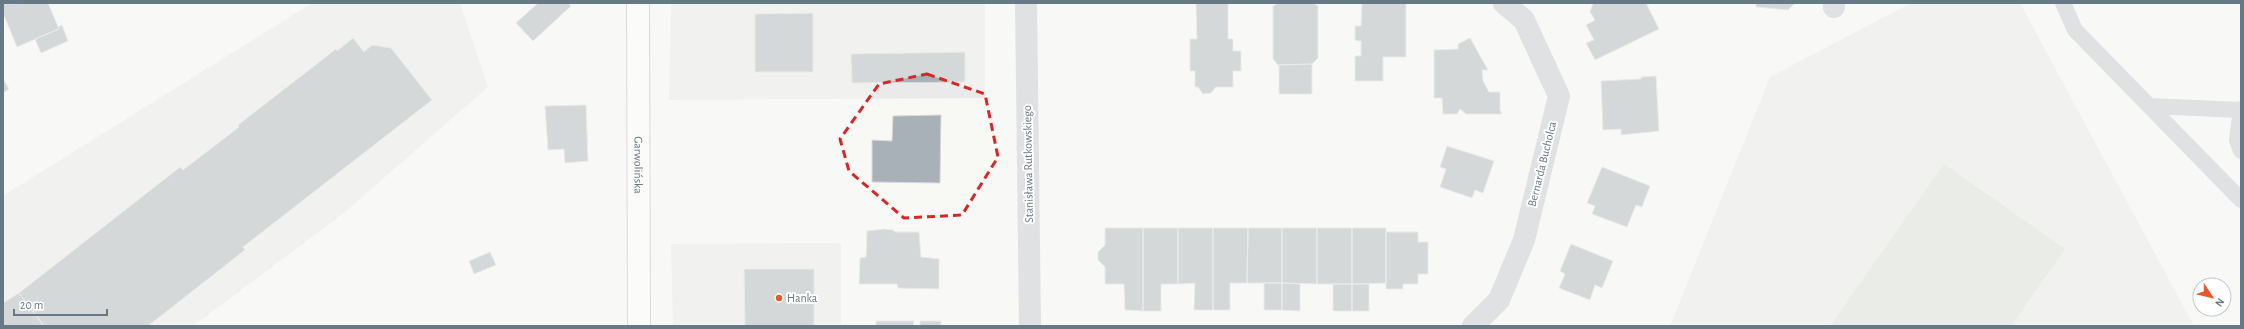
<svg xmlns="http://www.w3.org/2000/svg" width="2244" height="329" viewBox="0 0 2244 329" font-family="'Alegreya Sans',sans-serif">
<style>
.built{fill:#e9eae9}
.green{fill:#d8ddd4}
.building{fill:#a8b1b7;stroke:#dadad8}
.lines{fill:none;stroke-linecap:round;stroke-linejoin:round}
.secondary-casing{stroke:#b4b9be;stroke-width:24}
.lane{stroke:#c1c6ca;stroke-width:16}
.street{stroke:#c1c6ca;stroke-width:22}
.secondary{stroke:#fff;stroke-width:22}
.marked{fill:none;stroke:#d62828;stroke-width:3;stroke-dasharray:8 5;stroke-linejoin:round}
.poi-dot{fill:#e65928;stroke:#fff;stroke-width:1.5}
.labels{text-anchor:middle;dominant-baseline:central;stroke-width:4;stroke-linejoin:round;paint-order:stroke}
.street-label{font-size:12px;fill:#677887;stroke:#fff}
.poi-label{font-size:12px;fill:#677887;stroke:#fff;text-anchor:start}
</style>
<rect width="100%" height="100%" fill="#f8f8f5"/>
<!-- built -->
<path class="built" d="M312 3H460L488 87 345 212 193 326H3V196Z
M671 3H985V98L669 100Z
M1911 3H2020L2194 326H1670L1770 77Z
M841 243V326H673L671 244Z"/>
<!-- green -->
<path class="green" d="M1944 164 2065 249 2011 326H1830Z"/>
<!-- building -->
<path class="building" d="M48 3 59 29 17 47 3 13V4Z
M538 3H568L571 6 533 41 516 23Z
M1196 3H1228V39H1233V51H1241V71H1233V87H1216L1211 93 1203 94 1198 87H1195V71H1190V39H1197Z
M1278 3H1313L1318 6V58L1312 64 1278 65 1273 59V6Z
M1362 3H1406V57H1383V81H1355V56H1361V41L1355 40V26H1361Z
M1593 3H1646L1659 29 1595 60 1586 43 1594 40 1586 25 1595 20 1590 12Z
M1756 3H1795L1788 10 1756 7Z
M813 13V72H755V14Z
M62 25 68 41 41 53 35 39 59 29 58 27Z
M353 38 364 52 372 45 391 48 432 100 243 247 245 250 148 326H44L19 293 180 167 183 170 239 127 238 125 336 49 337 51Z
M1470 38 1488 70H1482L1483 81 1489 92H1500V110L1502 114H1466L1460 109 1457 114H1443L1442 98H1434V50L1458 49V44Z
M965 52V82L852 83 851 54Z
M1312 64V94H1279V65Z
M1656 76 1659 131 1621 135V129L1603 130 1601 81 1641 79V77Z
M3 79 9 89 3 93Z
M586 105 588 161 565 163 564 149 548 150 545 106Z
M941 115 940 183 872 182V140L892 141 893 116Z
M1447 146 1494 161 1483 193 1475 190 1472 198 1440 187 1446 169 1440 167Z
M1602 167 1650 186 1642 207 1636 205 1627 227 1592 214 1595 206 1587 203Z
M1105 228H1143V311L1125 310 1124 284H1105V267L1098 260V252L1105 245Z
M1143 228H1178V284H1161V311H1143Z
M1178 228H1213V310H1194L1195 283 1178 284Z
M1213 228H1248L1247 283H1230V310H1213Z
M1248 228H1282V283H1247Z
M1282 228H1317V284L1282 283Z
M1317 228H1352V284H1317Z
M1352 228H1386V283L1352 284Z
M884 229 893 230 895 232H919L921 257 939 259V289L898 288 897 284H859L860 258 866 257 867 231Z
M1386 232H1418V242H1428V274H1418V284H1403V289H1386Z
M1571 244 1613 261 1602 288 1595 285 1590 300 1559 288 1565 274 1560 271Z
M490 252 496 265 474 274 469 261Z
M744 269H814V326H745Z
M1264 283H1282V310H1264Z
M1282 283 1300 284V311L1282 310Z
M1333 284H1352V311H1333Z
M1352 284H1369V311H1352Z
M19 293 44 326H3V303Z
M876 321H914L913 326H876Z
M920 321H941V326H920Z"/>
<g class="lines">
<defs>
<g id="secondary">
<path id="s1" d="M638 3 639 326"/>
</g>
</defs>
<!-- secondary casing -->
<use href="#secondary" class="secondary-casing"/>
<!-- lane -->
<path class="lane" d="M2063 3 2075 30 2241 200
M2150 106 2240 110
M2241 109 2237 140 2241 151"/>
<!-- street -->
<path class="street" d="M1026 3 1030 326
M1834 7V3
M1473 326 1499 300 1524 240 1559 96 1524 20 1504 3"/>
<!-- secondary -->
<use href="#secondary" class="secondary"/>
</g>
<!-- marked area -->
<path d="M0 0H2244V329H0ZM927 74 985 94 998 157 962 215 904 218 849 171 840 139 879 84Z" fill="#f8f8f5" fill-opacity=".55" fill-rule="evenodd"/>
<path class="marked" d="M927 74 985 94 998 157 962 215 904 218 849 171 840 139 879 84Z"/>
<!-- markers -->
<circle class="poi-dot" cx="779" cy="298" r="4"/>
<g class="labels">
<!-- street labels -->
<g class="street-label">
<text stroke="none"><textPath href="#s1" startOffset="162">Garwolińska</textPath></text>
<text transform="translate(1028 164) rotate(-91)">Stanisława Rutkowskiego</text>
<text transform="translate(1542 164) rotate(-76)">Bernarda Bucholca</text>
</g>
<!-- poi labels -->
<g class="poi-label">
<text x="787" y="298">Hanka</text>
</g>
</g>
<!-- border -->
<rect width="2244" height="329" fill="none" stroke="#677887" stroke-width="8"/>
<!-- north arrow -->
<g transform="translate(2212 297) rotate(125)"><circle r="19" fill="#ffffff" stroke="#c2c9cf"/>
<path d="M0-3L7 15L0 10L-7 15Z" fill="#e65928"/>
<text y="-6" font-size="11" font-weight="bold" text-anchor="middle" fill="#677887">N</text>
</g>
<!-- scale -->
<path d="M14 309v6h93v-6" fill="none" stroke="#677887" stroke-width="2"/>
<text x="20" y="309" font-size="12" fill="#677887" stroke="#ffffff" stroke-width="3" paint-order="stroke">20 m</text>
</svg>
